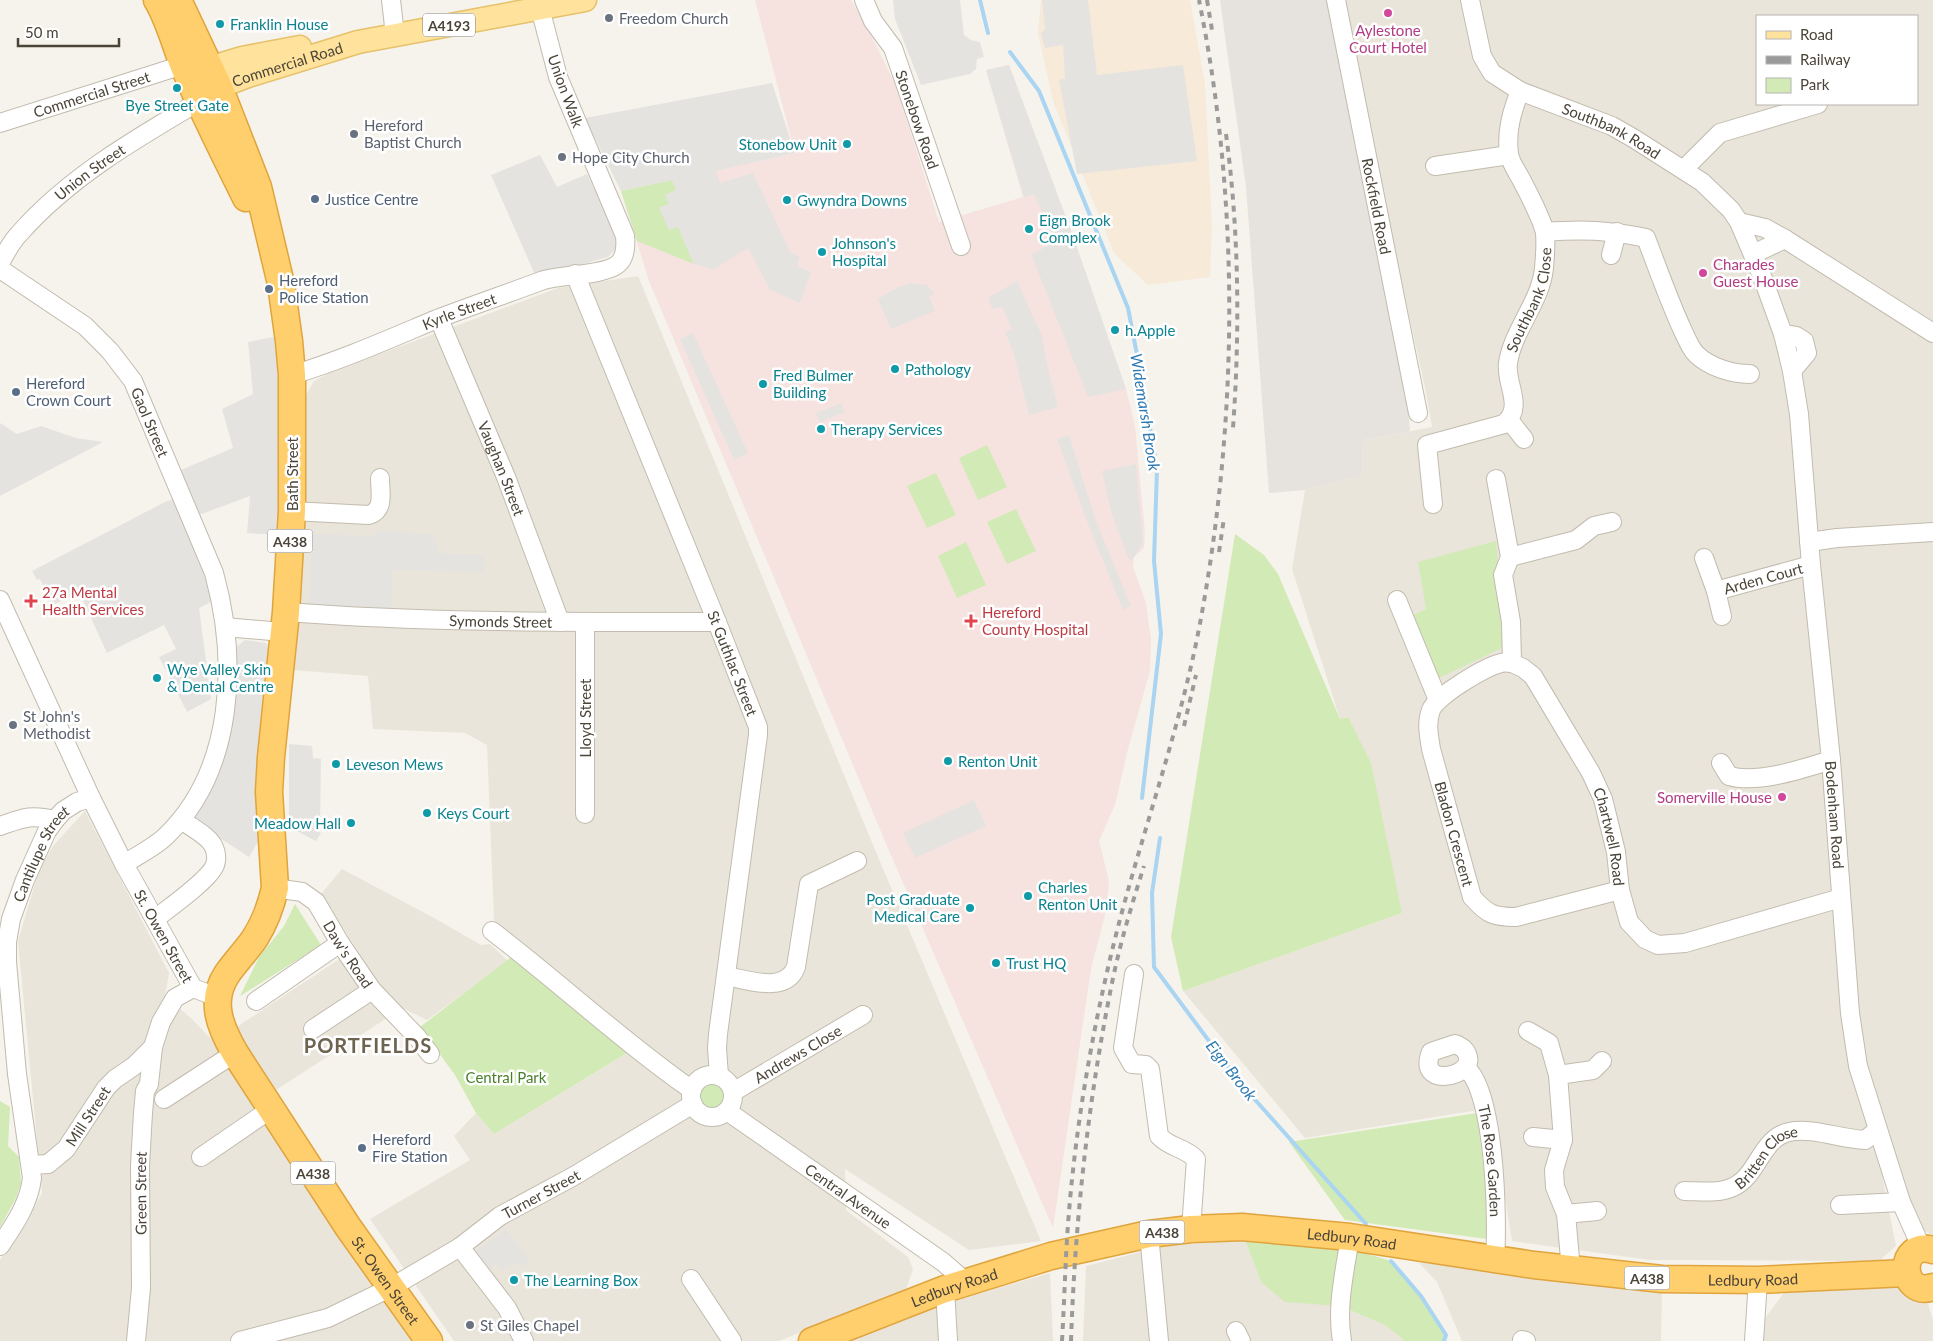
<svg xmlns="http://www.w3.org/2000/svg" width="1933" height="1341" viewBox="0 0 1933 1341" font-family="Lato,sans-serif">
<style>
.residential{fill:#eae5da;fill-rule:evenodd}
.commercial{fill:#f7ead8}
.industrial{fill:#e6e2dd}
.medical{fill:#f6e3e0}
.green{fill:#d2eab5}
.parking{fill:#e5e3e0}
.lines{fill:none;stroke-linecap:round;stroke-linejoin:round}
.stream{stroke:#a9d4f2;stroke-width:4}
.minor-casing{stroke:#c2bbae;stroke-width:20}
.major-casing{stroke:#e6c16a;stroke-width:25}
.highway-casing{stroke:#e0a43c;stroke-width:29}
.minor{stroke:#fff;stroke-width:18}
.major{stroke:#ffe39c;stroke-width:22}
.highway{stroke:#ffcf6e;stroke-width:26}
.rail{stroke:#9a9a9a;stroke-width:4;stroke-dasharray:6 6;stroke-linecap:butt}
.hotel-dot{fill:#d1479c;stroke:#fff;stroke-width:2}
.worship-dot{fill:#6b7280;stroke:#fff;stroke-width:2}
.culture-dot{fill:#0f9aa8;stroke:#fff;stroke-width:2}
.service-dot{fill:#5c6f8a;stroke:#fff;stroke-width:2}
.health-dot{fill:#e0444e;stroke:#fff;stroke-width:2}
.labels{text-anchor:middle;dominant-baseline:central;stroke-width:5;stroke-linejoin:round;paint-order:stroke}
.shield{fill:#fff;stroke:#817c74;stroke-width:1}
.shield-label{font-size:14px;font-weight:bold;fill:#4b4439}
.worship-label{font-size:15px;fill:#5b616d;stroke:#fff;text-anchor:start}
.culture-label{font-size:15px;fill:#0d838f;stroke:#fff;text-anchor:start}
.hotel-label{font-size:15px;fill:#b23c85;stroke:#fff}
.street-label{font-size:15px;fill:#4b4439;stroke:#fff}
.service-label{font-size:15px;fill:#4e5e75;stroke:#fff;text-anchor:start}
.health-label{font-size:15px;fill:#be3a42;stroke:#fff;text-anchor:start}
.park-label{font-size:15px;fill:#4a7f2a;stroke:#fff}
.water-label{font-size:16px;font-style:italic;fill:#2e7ab2;stroke:#fff}
.district-label{font-size:20px;font-weight:bold;letter-spacing:1px;fill:#6e6250;stroke:#fff}
</style>
<rect width="100%" height="100%" fill="#f6f3ec"/>
<!-- residential -->
<path class="residential" d="M1339 0H1933V1235L1922 1230 1895 1160 1880 1165 1896 1246 1879 1261 1650 1260 1512 1241 1491 1108 1305 1138 1183 991 1402 913 1347 717 1340 719 1292 569 1305 490 1362 475 1363 440 1432 427 1426 392ZM1757 16H1917V104H1757Z
M638 276 873 845 1041 1241 969 1250 845 1169 846 1210 908 1257 913 1269 906 1290 779 1341H454L370 1219 470 1160 454 1136 476 1113 494 1134 644 1043 494 920 487 745 465 733 373 729 368 676 293 670 306 395 314 381 331 372 558 288Z
M85 811 169 973 165 996 192 1019 213 1041 419 1341H0V1260L30 1216 42 1193 18 941 39 870 53 846Z
M342 869 436 919 481 945 490 944 508 961 427 1020 392 1003 321 894Z
M341 958 387 1018 276 1090 235 1028Z
M1245 1240 1261 1282 1340 1306 1385 1325 1403 1339V1341H1083L1086 1266 1164 1246Z
M1419 1263 1452 1264 1662 1288 1661 1341H1462L1437 1282Z
M1050 1273 1053 1341H845L921 1311Z
M1893 1282 1927 1300 1933 1320V1341H1762L1763 1321 1786 1290Z"/>
<!-- commercial -->
<path class="commercial" d="M1041 0H1190L1205 84 1212 228 1210 277 1148 285 1114 253 1053 101 1038 33Z"/>
<!-- industrial -->
<path class="industrial" d="M1220 0H1328L1408 410 1410 431 1363 440 1362 475 1305 490 1269 493 1246 187Z"/>
<!-- medical -->
<path class="medical" d="M755 0H851L872 37 896 86 939 222 1023 197 986 70 1009 65 1073 236 1126 389 1135 426 1145 533 1144 548 1134 557 1133 567 1146 603 1151 639 1150 671 1128 749 1115 805 1099 841 1109 881 1106 911 1091 969 1053 1228 890 853 649 281 621 191 795 153Z"/>
<!-- green -->
<path class="green" d="M672 180 677 191 669 204 659 208 678 227 694 264 637 241 621 191Z
M987 445 1007 487 978 500 959 458Z
M936 473 956 515 927 528 907 486Z
M1016 509 1036 551 1007 564 987 522Z
M1235 534 1264 555 1278 574 1340 719 1348 717 1371 763 1402 913 1183 991 1171 937Z
M1496 541 1506 646 1437 679 1409 617 1426 609 1418 562Z
M966 542 986 585 957 598 938 556Z
M295 904 321 945 240 996 259 957 284 926Z
M514 955 614 1040 627 1053 494 1134 476 1113 455 1075 420 1027Z
M712 1075C716 1076 720 1077 724 1079 746 1091 724 1132 696 1110L695 1084 700 1079Z
M0 1101 10 1107 8 1146 19 1157 21 1183 16 1198 0 1227Z
M1477 1113 1486 1187 1487 1239 1345 1220 1289 1142Z
M1264 1239 1361 1252 1391 1261 1421 1296 1446 1335 1444 1341H1403V1339L1385 1325 1340 1306 1285 1302 1261 1282 1245 1240Z"/>
<!-- parking -->
<path class="parking" d="M893 0H960L964 35 971 40 980 42 984 57 977 59 976 69 970 74 921 85 895 19Z
M1042 0H1088L1097 75 1183 65 1197 161 1077 174 1059 80 1065 78 1063 45 1045 48 1041 34 1045 28Z
M1009 65 1073 236 1126 389 1088 397 1031 254 1052 244 1054 239 1034 194 1024 197 986 70Z
M772 83 795 153 716 171 720 183 753 173 790 252 800 257 797 266 811 272 800 303 770 290 748 248 713 270 694 264 678 227 669 230 659 208 669 204 665 195 676 190 672 180 621 191 585 118Z
M540 155 557 187 587 174 617 236 616 249 608 257 536 277 491 175Z
M1017 281 1042 336 1049 373 1058 407 1029 415 1014 354 1005 332 1012 329 1002 307 992 309 989 297Z
M911 283 927 285 934 294 929 296 935 311 891 329 878 299 898 287Z
M693 333 748 453 734 460 680 339Z
M279 336 282 535 247 533 250 496 199 515 181 470 233 448 222 409 253 394 248 342Z
M841 403 845 412 820 422 816 413Z
M0 423 17 434 41 426 76 438 103 442 0 496Z
M1069 435 1096 521 1131 606 1123 610 1088 524 1057 439Z
M1136 464 1143 544 1130 562 1112 515 1102 471Z
M177 498 213 601 199 608 211 699 187 712 159 657 176 649 164 625 107 653 79 592 51 606 46 597 48 595 40 579 37 580 32 571 165 502Z
M378 531 432 534 437 544V553L484 555 483 572 393 570 392 613 309 608 312 534 372 536Z
M245 640 266 643 272 652 258 761 257 816 260 838 249 857 198 824 193 817 234 649Z
M289 744 312 746 313 758 321 759 320 826 312 827 321 833 316 841 289 827Z
M974 800 986 826 915 858 903 833Z
M506 1229 530 1260 522 1267 517 1263 501 1270 497 1264 489 1270 476 1251Z"/>
<g class="lines">
<!-- stream -->
<path class="stream" d="M980 0 988 33
M1010 52 1039 91 1128 308 1143 386 1157 469 1154 561 1161 634 1142 798
M1160 838 1152 893 1154 967 1241 1084 1366 1224
M1391 1261 1421 1296 1446 1335 1444 1341"/>
<defs>
<g id="minor">
<path d="M391 0 395 35"/>
<path id="s1" d="M864 0 873 21 893 48 961 246"/>
<path id="s2" d="M1336 0 1418 413"/>
<path id="s3" d="M1470 0 1482 56 1492 73 1520 91 1612 126 1633 138 1702 182 1731 210 1739 222 1762 276 1783 334 1792 371 1799 414 1811 565 1831 760 1850 1013 1858 1066 1901 1202 1922 1249"/>
<path id="s4" d="M0 123 183 65"/>
<path d="M1435 166 1509 155"/>
<path d="M1684 169 1720 133 1818 104"/>
<path d="M1739 222 1765 228 1785 239 1933 333"/>
<path d="M1545 232C1583 229 1608 230 1646 238 1658 269 1669 301 1683 331 1687 339 1690 348 1696 354 1709 367 1732 374 1750 374"/>
<path d="M1753 254 1785 239"/>
<path d="M1611 255 1617 232"/>
<path id="s5" d="M0 263C6 253 11 242 19 234 68 178 135 139 198 102"/>
<path id="s6" d="M0 269 85 326 110 351 133 381 214 573C238 660 235 770 165 837 153 848 138 855 124 864"/>
<path id="s7" d="M575 274 717 622 758 727V735L718 1034 717 1048 719 1076"/>
<path id="s8" d="M439 319 506 477 560 622"/>
<path d="M1783 334 1796 336 1804 341 1807 353 1792 371"/>
<path id="s9" d="M292 375C342 360 389 339 437 319 471 306 506 294 541 281 560 274 604 276 618 264 626 257 626 246 625 236L558 77 540 8"/>
<path d="M1509 420 1524 439"/>
<path id="s10" d="M1496 479 1510 557 1503 575 1511 622 1512 663 1523 668 1533 676 1591 773 1603 799 1616 852 1620 890 1629 922 1645 939 1658 945 1685 943 1841 898"/>
<path id="s11" d="M1433 504 1427 445 1504 424C1525 407 1505 384 1508 363 1513 330 1541 301 1544 268 1545 257 1546 244 1545 233 1543 222 1528 192 1522 181 1518 173 1510 162 1509 154 1506 131 1512 111 1520 91"/>
<path d="M292 511 369 515C385 510 380 493 380 478"/>
<path d="M1809 542 1837 538 1933 532"/>
<path d="M1510 557 1576 540 1594 526 1612 522"/>
<path id="s12" d="M1704 558 1716 591 1811 565"/>
<path d="M1716 591 1722 616"/>
<path id="s13" d="M0 600 91 798 124 864 193 988 217 997"/>
<path d="M1397 600 1438 700"/>
<path id="s14" d="M286 612C429 623 573 622 717 622"/>
<path d="M585 622V814"/>
<path d="M225 627 283 632"/>
<path id="s15" d="M1512 663C1509 663 1504 662 1501 663 1485 667 1436 696 1431 710 1426 723 1429 736 1431 749L1472 897C1487 914 1493 917 1516 917L1620 890"/>
<path d="M1721 763 1729 776C1758 784 1802 769 1831 760"/>
<path d="M0 826C23 818 30 814 55 820"/>
<path id="s16" d="M275 888 302 892 316 902 340 943 372 990 417 1037 430 1054"/>
<path d="M155 919C169 908 209 880 215 865 218 856 215 846 209 840 201 832 190 826 181 820"/>
<path d="M492 931C560 983 622 1041 692 1090"/>
<path d="M1134 974 1123 1048 1132 1064 1146 1065 1150 1069 1159 1136C1170 1148 1184 1147 1196 1159L1191 1229"/>
<path d="M726 976C748 980 786 994 796 967L809 884 857 861"/>
<path d="M256 1001 340 943"/>
<path d="M313 1029 372 990"/>
<path d="M1528 1031 1549 1043 1558 1075 1563 1140 1554 1170 1555 1187 1566 1214 1571 1270"/>
<path d="M1455 1044C1462 1047 1466 1049 1468 1057 1473 1077 1416 1089 1431 1052Z"/>
<path id="s17" d="M1466 1068C1495 1092 1498 1220 1495 1258"/>
<path d="M1558 1075 1593 1070 1602 1061"/>
<circle cx="712" cy="1096" r="21"/>
<path id="s18" d="M733 1092 863 1015"/>
<path d="M164 1099 235 1053"/>
<path id="s19" d="M727 1111 943 1262 966 1282"/>
<path d="M1533 1137 1563 1140"/>
<path d="M201 1157 271 1109"/>
<path id="s20" d="M31 1165 48 1164 66 1149 106 1088 115 1079 134 1066 153 1047 161 1022 175 998 193 988"/>
<path id="s21" d="M1684 1191C1699 1191 1719 1194 1733 1187 1758 1176 1761 1138 1789 1132 1813 1127 1840 1139 1865 1140L1878 1130"/>
<path d="M1840 1205 1901 1202"/>
<path d="M1566 1214 1597 1211"/>
<path d="M1149 1234 1159 1341"/>
<path id="s22" d="M0 1246C14 1225 29 1204 32 1178L17 1074 7 962V942L11 919 25 880 47 831 55 820 63 811 77 802 91 798"/>
<path d="M460 1247 507 1308 524 1341"/>
<path d="M691 1279 732 1341"/>
<path d="M945 1289 948 1341"/>
<path d="M1236 1331 1241 1341"/>
<path d="M1522 1340 1526 1341"/>
<path id="s23" d="M136 1341 141 1288 140 1166 143 1113 145 1091 149 1084 153 1047"/>
<path id="s24" d="M240 1341 328 1318 392 1287 460 1247 500 1216 574 1176 693 1104"/>
<path d="M1342 1341C1336 1306 1345 1271 1350 1237"/>
<path d="M1754 1341 1758 1280"/>
</g>
<g id="major">
<path d="M209 68 242 58 300 47"/>
<path id="s25" d="M219 87 248 76 358 42 585 0"/>
</g>
<g id="highway">
<path d="M157 0C171 23 176 50 187 74 205 117 226 157 246 198"/>
<path id="s26" d="M178 0 219 87 258 187 281 284 289 341 292 375V511L286 612 271 757 269 792 275 888C271 906 265 922 255 938 247 950 236 961 227 974 209 1001 220 1027 235 1053L348 1227 429 1341"/>
<path d="M1933 1250C1896 1239 1900 1299 1933 1287"/>
<path id="s27" d="M812 1341 945 1289 1051 1256 1149 1234 1191 1229 1242 1227 1350 1237 1534 1265 1662 1279 1758 1280 1906 1273"/>
</g>
</defs>
<!-- minor casing -->
<use href="#minor" class="minor-casing"/>
<!-- major casing -->
<use href="#major" class="major-casing"/>
<!-- highway casing -->
<use href="#highway" class="highway-casing"/>
<!-- minor -->
<use href="#minor" class="minor"/>
<!-- major -->
<use href="#major" class="major"/>
<!-- highway -->
<use href="#highway" class="highway"/>
<!-- rail -->
<path class="rail" d="M1207 0 1212 30
M1226 134C1239 230 1240 331 1233 428
M1219 552 1224 518
M1184 726 1196 675
M1062 1341C1064 1307 1065 1273 1067 1239 1073 1144 1089 1047 1111 955 1138 842 1180 733 1201 618 1238 416 1240 202 1199 0
M1071 1341C1075 1221 1088 1101 1112 983 1120 943 1132 904 1144 866"/>
</g>
<!-- markers -->
<g class="hotel-dot">
<circle cx="1388" cy="13" r="5"/>
<circle cx="1703" cy="273" r="5"/>
<circle cx="1782" cy="797" r="5"/>
</g>
<g class="worship-dot">
<circle cx="609" cy="18" r="5"/>
<circle cx="354" cy="134" r="5"/>
<circle cx="562" cy="157" r="5"/>
<circle cx="13" cy="725" r="5"/>
<circle cx="470" cy="1325" r="5"/>
</g>
<g class="culture-dot">
<circle cx="220" cy="24" r="5"/>
<circle cx="177" cy="88" r="5"/>
<circle cx="847" cy="144" r="5"/>
<circle cx="787" cy="200" r="5"/>
<circle cx="1029" cy="229" r="5"/>
<circle cx="822" cy="252" r="5"/>
<circle cx="1115" cy="330" r="5"/>
<circle cx="895" cy="369" r="5"/>
<circle cx="763" cy="384" r="5"/>
<circle cx="821" cy="429" r="5"/>
<circle cx="157" cy="678" r="5"/>
<circle cx="948" cy="761" r="5"/>
<circle cx="336" cy="764" r="5"/>
<circle cx="427" cy="813" r="5"/>
<circle cx="351" cy="823" r="5"/>
<circle cx="1028" cy="896" r="5"/>
<circle cx="970" cy="908" r="5"/>
<circle cx="996" cy="963" r="5"/>
<circle cx="514" cy="1280" r="5"/>
</g>
<g class="service-dot">
<circle cx="315" cy="199" r="5"/>
<circle cx="269" cy="289" r="5"/>
<circle cx="16" cy="392" r="5"/>
<circle cx="362" cy="1148" r="5"/>
</g>
<g class="health-dot">
<path d="M28.5 593.5h5v5h5v5h-5v5h-5v-5h-5v-5h5z"/>
<path d="M968.5 613.5h5v5h5v5h-5v5h-5v-5h-5v-5h5z"/>
</g>
<g class="labels">
<!-- shield labels -->
<g class="shield">
<rect x="423" y="13.5" width="52" height="23" rx="4"/>
<rect x="267.5" y="529.5" width="45" height="23" rx="4"/>
<rect x="290.5" y="1161.5" width="45" height="23" rx="4"/>
<rect x="1139.5" y="1220.5" width="45" height="23" rx="4"/>
<rect x="1624.5" y="1266.5" width="45" height="23" rx="4"/>
</g>
<g class="shield-label">
<text x="449" y="25">A4193</text>
<text x="290" y="541">A438</text>
<text x="313" y="1173">A438</text>
<text x="1162" y="1232">A438</text>
<text x="1647" y="1278">A438</text>
</g>
<!-- worship labels -->
<g class="worship-label">
<text x="619" y="18">Freedom Church</text>
<text x="364" y="125">Hereford<tspan x="364" dy="17">Baptist Church</tspan></text>
<text x="572" y="157">Hope City Church</text>
<text x="23" y="716">St John's<tspan x="23" dy="17">Methodist</tspan></text>
<text x="480" y="1325">St Giles Chapel</text>
</g>
<!-- culture labels -->
<g class="culture-label">
<text x="230" y="24">Franklin House</text>
<text x="177" y="105" text-anchor="middle">Bye Street Gate</text>
<text x="837" y="144" text-anchor="end">Stonebow Unit</text>
<text x="797" y="200">Gwyndra Downs</text>
<text x="1039" y="220">Eign Brook<tspan x="1039" dy="17">Complex</tspan></text>
<text x="832" y="243">Johnson's<tspan x="832" dy="17">Hospital</tspan></text>
<text x="1125" y="330">h.Apple</text>
<text x="905" y="369">Pathology</text>
<text x="773" y="375">Fred Bulmer<tspan x="773" dy="17">Building</tspan></text>
<text x="831" y="429">Therapy Services</text>
<text x="167" y="669">Wye Valley Skin<tspan x="167" dy="17">&amp; Dental Centre</tspan></text>
<text x="958" y="761">Renton Unit</text>
<text x="346" y="764">Leveson Mews</text>
<text x="437" y="813">Keys Court</text>
<text x="341" y="823" text-anchor="end">Meadow Hall</text>
<text x="1038" y="887">Charles<tspan x="1038" dy="17">Renton Unit</tspan></text>
<text x="960" y="899" text-anchor="end">Post Graduate<tspan x="960" dy="17">Medical Care</tspan></text>
<text x="1006" y="963">Trust HQ</text>
<text x="524" y="1280">The Learning Box</text>
</g>
<!-- hotel labels -->
<g class="hotel-label">
<text x="1388" y="30">Aylestone<tspan x="1388" dy="17">Court Hotel</tspan></text>
<text x="1713" y="264" text-anchor="start">Charades<tspan x="1713" dy="17">Guest House</tspan></text>
<text x="1772" y="797" text-anchor="end">Somerville House</text>
</g>
<!-- street labels -->
<g class="street-label">
<text stroke="none"><textPath href="#s25" startOffset="72">Commercial Road</textPath></text>
<text transform="translate(566 91) rotate(70)">Union Walk</text>
<text stroke="none"><textPath href="#s4" startOffset="96">Commercial Street</textPath></text>
<text stroke="none"><textPath href="#s1" startOffset="132">Stonebow Road</textPath></text>
<text stroke="none"><textPath href="#s3" startOffset="210">Southbank Road</textPath></text>
<text stroke="none"><textPath href="#s5" startOffset="129">Union Street</textPath></text>
<text stroke="none"><textPath href="#s2" startOffset="210">Rockfield Road</textPath></text>
<text stroke="none"><textPath href="#s11" startOffset="271">Southbank Close</textPath></text>
<text stroke="none"><textPath href="#s9" startOffset="179">Kyrle Street</textPath></text>
<text stroke="none"><textPath href="#s6" startOffset="220">Gaol Street</textPath></text>
<text stroke="none"><textPath href="#s8" startOffset="162">Vaughan Street</textPath></text>
<text transform="translate(292 474) rotate(-90)">Bath Street</text>
<text stroke="none"><textPath href="#s12" startOffset="84">Arden Court</textPath></text>
<text stroke="none"><textPath href="#s14" startOffset="215">Symonds Street</textPath></text>
<text stroke="none"><textPath href="#s7" startOffset="420">St Guthlac Street</textPath></text>
<text transform="translate(585 718) rotate(-90)">Lloyd Street</text>
<text stroke="none"><textPath href="#s3" startOffset="974">Bodenham Road</textPath></text>
<text stroke="none"><textPath href="#s15" startOffset="224">Bladon Crescent</textPath></text>
<text stroke="none"><textPath href="#s10" startOffset="392">Chartwell Road</textPath></text>
<text stroke="none"><textPath href="#s22" startOffset="409">Cantilupe Street</textPath></text>
<text stroke="none"><textPath href="#s13" startOffset="374">St. Owen Street</textPath></text>
<text stroke="none"><textPath href="#s16" startOffset="106">Daw's Road</textPath></text>
<text stroke="none"><textPath href="#s18" startOffset="75">Andrews Close</textPath></text>
<text stroke="none"><textPath href="#s20" startOffset="80">Mill Street</textPath></text>
<text stroke="none"><textPath href="#s21" startOffset="96">Britten Close</textPath></text>
<text stroke="none"><textPath href="#s17" startOffset="98">The Rose Garden</textPath></text>
<text stroke="none"><textPath href="#s23" startOffset="148">Green Street</textPath></text>
<text stroke="none"><textPath href="#s24" startOffset="338">Turner Street</textPath></text>
<text stroke="none"><textPath href="#s19" startOffset="148">Central Avenue</textPath></text>
<text stroke="none"><textPath href="#s27" startOffset="558">Ledbury Road</textPath></text>
<text stroke="none"><textPath href="#s27" startOffset="962">Ledbury Road</textPath></text>
<text stroke="none"><textPath href="#s26" startOffset="1366">St. Owen Street</textPath></text>
<text stroke="none"><textPath href="#s27" startOffset="152">Ledbury Road</textPath></text>
</g>
<!-- service labels -->
<g class="service-label">
<text x="325" y="199">Justice Centre</text>
<text x="279" y="280">Hereford<tspan x="279" dy="17">Police Station</tspan></text>
<text x="26" y="383">Hereford<tspan x="26" dy="17">Crown Court</tspan></text>
<text x="372" y="1139">Hereford<tspan x="372" dy="17">Fire Station</tspan></text>
</g>
<!-- health labels -->
<g class="health-label">
<text x="42" y="592">27a Mental<tspan x="42" dy="17">Health Services</tspan></text>
<text x="982" y="612">Hereford<tspan x="982" dy="17">County Hospital</tspan></text>
</g>
<!-- park labels -->
<g class="park-label">
<text x="506" y="1077">Central Park</text>
</g>
<!-- water labels -->
<g class="water-label">
<text transform="translate(1146 412) rotate(81)">Widemarsh Brook</text>
<text transform="translate(1232 1070) rotate(52)">Eign Brook</text>
</g>
<!-- district labels -->
<g class="district-label">
<text x="368" y="1045">PORTFIELDS</text>
</g>
</g>
<!-- legend -->
<rect x="1756" y="15" width="162" height="90" fill="#ffffff" stroke="#b7b4b0"/>
<rect x="1766" y="31" width="25" height="8" fill="#ffe39c" stroke="#b7b4b0"/>
<text x="1800" y="40" font-size="15" fill="#4b4439">Road</text>
<rect x="1766" y="56" width="25" height="8" fill="#9a9a9a" stroke="#b7b4b0"/>
<text x="1800" y="65" font-size="15" fill="#4b4439">Railway</text>
<rect x="1766" y="78" width="25" height="15" fill="#d2eab5" stroke="#b7b4b0"/>
<text x="1800" y="90" font-size="15" fill="#4b4439">Park</text>
<!-- scale -->
<path d="M18 38v8h101v-8" fill="none" stroke="#4b4439" stroke-width="2.5"/>
<text x="25" y="38" font-size="15" fill="#4b4439" stroke="#ffffff" stroke-width="4" paint-order="stroke">50 m</text>
</svg>
